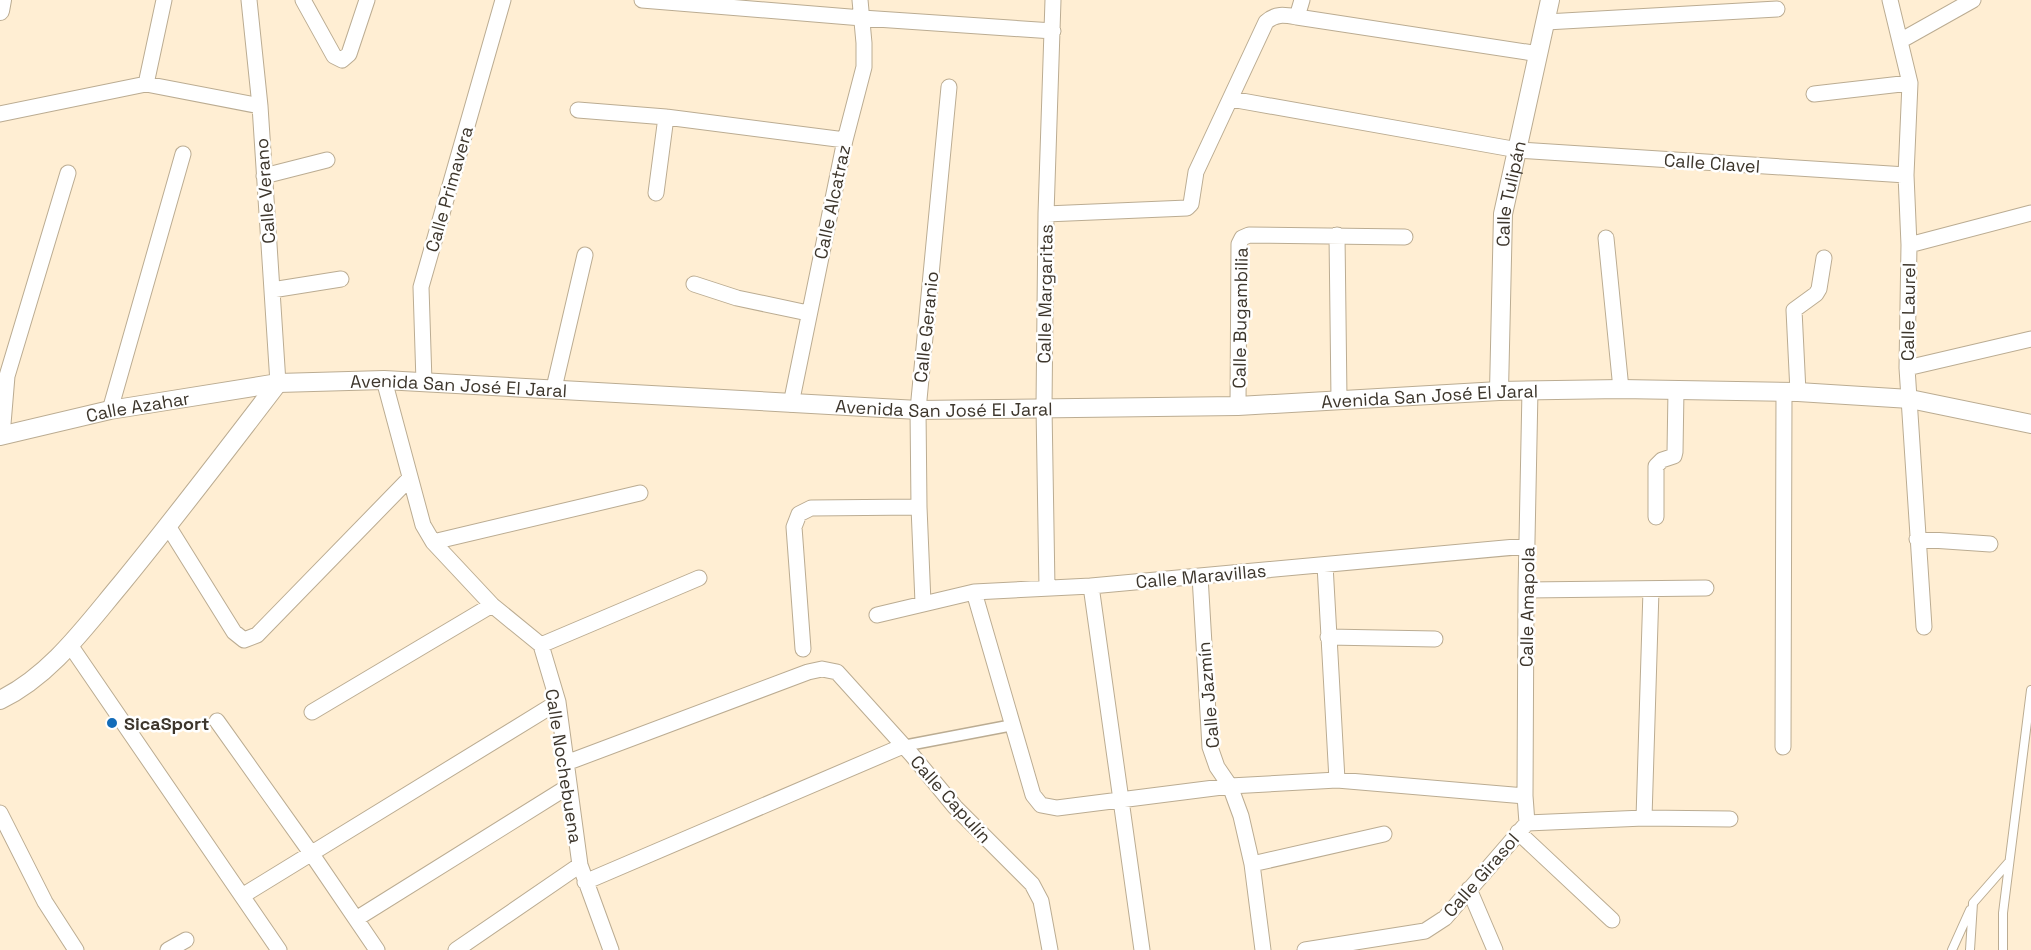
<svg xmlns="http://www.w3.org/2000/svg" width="2031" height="950" viewBox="0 0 2031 950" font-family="'Space Grotesk',sans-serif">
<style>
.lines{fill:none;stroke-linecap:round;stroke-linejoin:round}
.service-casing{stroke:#bbac92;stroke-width:10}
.pedestrian-casing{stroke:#bbac92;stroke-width:13}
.minor-casing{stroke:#bbac92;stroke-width:17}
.tertiary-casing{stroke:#bbac92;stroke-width:20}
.service{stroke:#fff;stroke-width:8}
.pedestrian{stroke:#fff;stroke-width:10}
.minor{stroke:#fff;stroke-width:15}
.tertiary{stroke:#fff;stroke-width:18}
.poi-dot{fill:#136cb9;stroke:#fff;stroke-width:2}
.labels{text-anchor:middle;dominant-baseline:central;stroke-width:5;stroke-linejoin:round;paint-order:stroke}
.street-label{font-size:18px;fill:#3d362c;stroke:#fff}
.poi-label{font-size:18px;font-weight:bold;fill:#3d362c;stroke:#fff;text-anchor:start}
</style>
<rect width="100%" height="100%" fill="#ffeed3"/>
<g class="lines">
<defs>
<path id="service" d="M1952 950 1970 910
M1970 950 1973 903 2008 863
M2003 950V913L2031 690"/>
<path id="pedestrian" d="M903 746 1013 725"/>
<path id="minor" d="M249 0 260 106 278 383
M303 0 334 56 342 60 349 54 367 0
M642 0 862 18 1053 31
M1890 0 1910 83 1906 175 1909 245 1907 368 1924 627
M1297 17 1302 0
M1546 22 1777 9
M1900 41 1973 0
M146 84 164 0
M1814 94 1910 83
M1231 99 1518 150 1906 175
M578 110 666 117 845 140
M0 114 146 84 260 106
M264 176 327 160
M656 193 666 117
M1046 214 1187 208 1191 204 1196 172 1266 22C1276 13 1285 15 1297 17L1539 54
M1337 235 1339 399
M1606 238 1621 389
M1909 245 2031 213
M694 284 737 298 808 313
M272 290 341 279
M1907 368 2031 339
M384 380 423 525 433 542 492 605 541 645 558 702 580 865 611 950
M424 382 421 287 503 0
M554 388 585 255
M1798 392 1794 310 1816 294 1819 289 1824 258
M791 404 845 140 864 67V43L860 0
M1238 406 1239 244 1242 238 1249 235 1405 237
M110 410 183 154
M2 436 7 376 68 173
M1656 517V466L1662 460 1674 456 1675 452 1676 390
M168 526 234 632 244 640 257 635 410 478
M1917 539 1990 544
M433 542 640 493
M1325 565 1337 780
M1200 576 1210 747 1217 767 1230 786 1241 816 1252 864 1263 950
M1091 586 1142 950
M1047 588 1044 407 1046 214 1053 0
M1526 590 1706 588
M974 592 1033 795 1041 805 1057 808 1230 786 1337 780 1525 796
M923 603 919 507 918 410 949 87
M877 615 974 592 1091 586 1527 546
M1328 637 1435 639
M70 645 279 950
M541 645 699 578
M803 649 794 527 799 514 811 508 919 507
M312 712 492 605
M217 721 311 853 377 950
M1783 747 1784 391
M566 763 808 672 822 669 837 672 912 755 955 807 1032 884 1041 901 1050 950
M0 813 45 902 76 950
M1644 818 1651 590
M1527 823 1525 796 1526 590 1530 390
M1518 832 1612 920
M1252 864 1384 834
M585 882 903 746
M1469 889 1495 950
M242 896 558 702
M356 919 569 786
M168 950 186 940
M456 950 580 865
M1305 950 1425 931 1445 918 1527 823 1644 818 1730 819"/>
<g id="tertiary">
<path d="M0 11 2 0"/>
<path id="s1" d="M1499 391 1503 214 1550 0"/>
<path id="s2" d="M0 436 110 410 278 383 384 380 918 410 1238 406 1499 391 1621 389 1798 392 1910 399 2031 424"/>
<path d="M0 700C51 675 85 627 121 584 175 518 226 451 278 383"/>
</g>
</defs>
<!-- service casing -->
<use href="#service" class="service-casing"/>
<!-- pedestrian casing -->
<use href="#pedestrian" class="pedestrian-casing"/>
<!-- minor casing -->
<use href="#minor" class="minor-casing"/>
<!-- tertiary casing -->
<use href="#tertiary" class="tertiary-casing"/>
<!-- service -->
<use href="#service" class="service"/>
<!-- pedestrian -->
<use href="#pedestrian" class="pedestrian"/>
<!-- minor -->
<use href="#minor" class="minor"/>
<!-- tertiary -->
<use href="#tertiary" class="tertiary"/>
</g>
<!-- markers -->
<circle class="poi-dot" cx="112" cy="723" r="6"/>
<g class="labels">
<!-- street labels -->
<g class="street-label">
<text transform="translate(1712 163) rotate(4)">Calle Clavel</text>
<text transform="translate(449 189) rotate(-74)">Calle Primavera</text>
<text transform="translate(265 191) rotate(-94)">Calle Verano</text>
<text stroke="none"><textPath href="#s1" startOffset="198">Calle Tulipán</textPath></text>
<text transform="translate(832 202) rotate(-78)">Calle Alcatraz</text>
<text transform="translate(1045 294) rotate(-89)">Calle Margaritas</text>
<text transform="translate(1908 312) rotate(-89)">Calle Laurel</text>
<text transform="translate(1240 318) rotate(-89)">Calle Bugambilia</text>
<text transform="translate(926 327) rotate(-84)">Calle Geranio</text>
<text stroke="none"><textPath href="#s2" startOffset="464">Avenida San José El Jaral</textPath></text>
<text stroke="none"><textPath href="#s2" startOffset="1436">Avenida San José El Jaral</textPath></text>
<text stroke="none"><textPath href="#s2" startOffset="950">Avenida San José El Jaral</textPath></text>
<text stroke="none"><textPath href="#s2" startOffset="141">Calle Azahar</textPath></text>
<text transform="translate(1201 576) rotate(-5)">Calle Maravillas</text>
<text transform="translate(1527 607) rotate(-89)">Calle Amapola</text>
<text transform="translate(1208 695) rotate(-95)">Calle Jazmín</text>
<text transform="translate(564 766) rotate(81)">Calle Nochebuena</text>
<text transform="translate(951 799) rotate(48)">Calle Capulín</text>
<text transform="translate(1481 875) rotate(-49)">Calle Girasol</text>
</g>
<!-- poi labels -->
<g class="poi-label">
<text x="124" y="723">SicaSport</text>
</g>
</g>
</svg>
